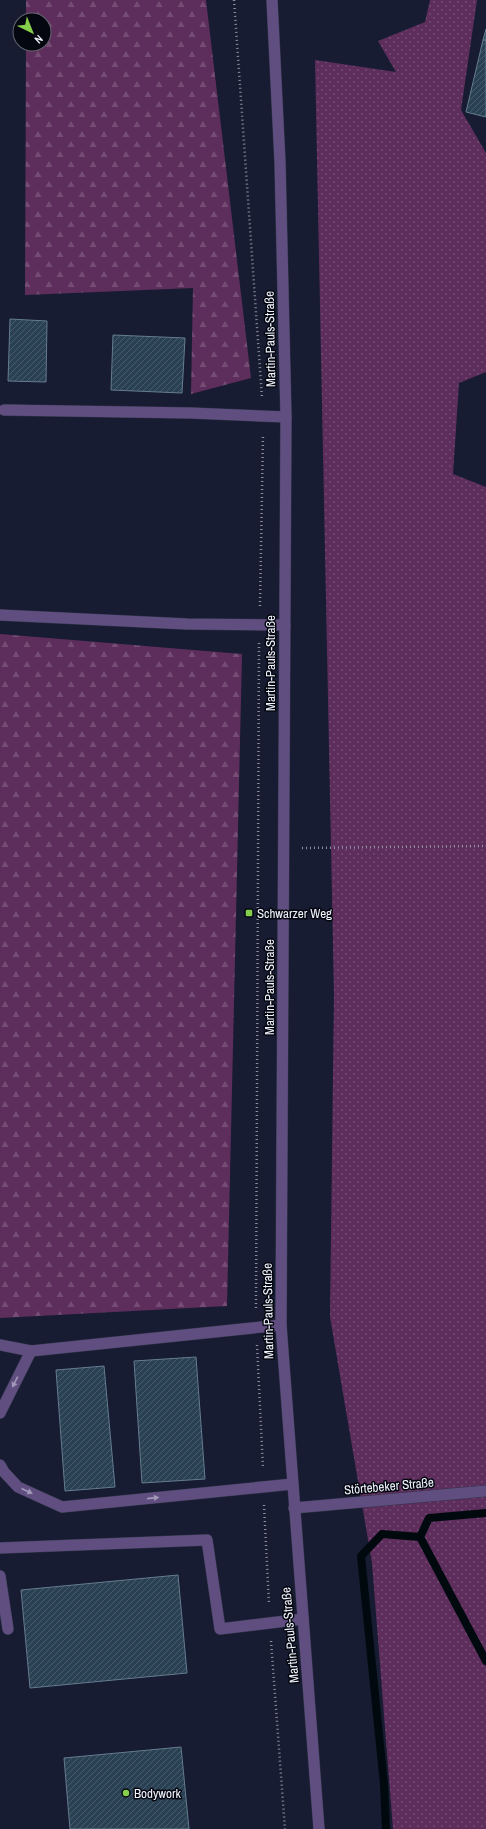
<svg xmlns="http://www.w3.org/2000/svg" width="486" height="1829" viewBox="0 0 486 1829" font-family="'Archivo Narrow',sans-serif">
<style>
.grass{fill:url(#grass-dots)}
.forest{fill:url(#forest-firs)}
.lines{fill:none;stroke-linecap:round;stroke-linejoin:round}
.stream{stroke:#000a0e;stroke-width:8}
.building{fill:url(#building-hatch);stroke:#647c91}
.service-casing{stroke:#31364a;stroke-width:12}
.minor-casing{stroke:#31364a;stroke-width:12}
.tertiary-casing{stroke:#31364a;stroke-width:12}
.path{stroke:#8a8e9d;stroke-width:2.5;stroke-dasharray:1 3;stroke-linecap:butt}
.service{stroke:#614e81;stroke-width:11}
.minor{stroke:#614e81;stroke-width:11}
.tertiary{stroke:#614e81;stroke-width:11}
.oneway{fill:#a299b9}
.poi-dot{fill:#85cf4c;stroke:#050710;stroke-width:1.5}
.labels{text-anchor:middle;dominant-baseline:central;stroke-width:3;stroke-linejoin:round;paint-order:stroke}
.street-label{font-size:13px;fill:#f1f4fd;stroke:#050710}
.poi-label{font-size:13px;fill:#f1f4fd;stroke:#050710;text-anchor:start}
</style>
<defs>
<pattern id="grass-dots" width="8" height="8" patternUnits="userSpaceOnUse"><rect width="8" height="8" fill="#5d2d5c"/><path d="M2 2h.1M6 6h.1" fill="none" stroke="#754c74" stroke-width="1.8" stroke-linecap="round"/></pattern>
<pattern id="forest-firs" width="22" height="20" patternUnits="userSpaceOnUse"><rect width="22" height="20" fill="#5d2d5c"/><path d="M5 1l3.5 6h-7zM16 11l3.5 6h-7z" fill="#754c74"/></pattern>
<pattern id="building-hatch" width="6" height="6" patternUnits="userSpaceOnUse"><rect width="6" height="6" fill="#2a4053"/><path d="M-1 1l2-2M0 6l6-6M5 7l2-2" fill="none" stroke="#495c6d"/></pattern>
</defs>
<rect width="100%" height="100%" fill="#171c32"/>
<!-- grass -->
<path class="grass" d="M430 0H477L461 110 486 153V372L459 383 453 474 486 487V1829H393L372 1563 330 1317 334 994 315 60 396 72 378 41 425 22Z"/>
<!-- forest -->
<path class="forest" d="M26 0H206L251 378 191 394 193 288 25 295 26 44H44V20H26Z
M0 634 242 654 227 1306 0 1318Z"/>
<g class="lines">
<!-- stream -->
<path class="stream" d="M420 1537 429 1518 486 1513
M386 1829 384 1784 361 1556 382 1534 420 1537 486 1661"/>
</g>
<!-- building -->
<path class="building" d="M486 29V40H483Z
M483 40H486V117L466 112Z
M10 319 47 321 46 382 8 381Z
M113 335 185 338 182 393 111 390Z
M196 1357 205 1479 142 1483 134 1361Z
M104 1366 115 1487 65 1491 56 1370Z
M178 1575 187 1673 30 1688 21 1590Z
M181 1747 189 1829H70L64 1758Z"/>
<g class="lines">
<defs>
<path id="service" d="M4 410 191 413 286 417
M0 615 187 624 285 625
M0 1345 31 1351 281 1325
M0 1413 31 1351
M0 1465 4 1472 18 1487 62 1507 293 1484
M0 1548 207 1540 220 1629 303 1619
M0 1576 8 1629"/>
<path id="minor" d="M294 1508 486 1491"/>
<path id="tertiary" d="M272 0 280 162 286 417 281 1325 319 1829"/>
</defs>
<!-- service casing -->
<use href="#service" class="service-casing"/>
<!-- minor casing -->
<use href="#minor" class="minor-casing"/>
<!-- tertiary casing -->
<use href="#tertiary" class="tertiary-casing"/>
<!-- path -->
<path class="path" d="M234 0 262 398
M260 606 263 435
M302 848 486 846
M256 1308 259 643
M257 1345 263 1468
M264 1505 269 1604
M271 1641 285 1829"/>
<!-- service -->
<use href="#service" class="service"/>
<!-- minor -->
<use href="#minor" class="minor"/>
<!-- tertiary -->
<use href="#tertiary" class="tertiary"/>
</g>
<!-- one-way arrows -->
<defs><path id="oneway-solid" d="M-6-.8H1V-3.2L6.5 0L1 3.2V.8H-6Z"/></defs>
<g class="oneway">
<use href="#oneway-solid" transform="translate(15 1382) rotate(117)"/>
<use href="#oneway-solid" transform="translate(27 1491) rotate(24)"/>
<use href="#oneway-solid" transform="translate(153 1498) rotate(-6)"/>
</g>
<!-- markers -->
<g class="poi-dot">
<rect x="245" y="909" width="8" height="8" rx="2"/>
<circle cx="126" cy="1793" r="4"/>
</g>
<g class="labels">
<!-- street labels -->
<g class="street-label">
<text transform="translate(270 339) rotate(-91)">Martin-Pauls-Straße</text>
<text transform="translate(270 663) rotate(-90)">Martin-Pauls-Straße</text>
<text transform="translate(269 987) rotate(-90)">Martin-Pauls-Straße</text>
<text transform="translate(268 1311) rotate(-91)">Martin-Pauls-Straße</text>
<text transform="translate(389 1486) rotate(-5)">Störtebeker Straße</text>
<text transform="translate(290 1635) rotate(-95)">Martin-Pauls-Straße</text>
</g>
<!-- poi labels -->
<g class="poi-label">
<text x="257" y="913">Schwarzer Weg</text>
<text x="134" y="1793">Bodywork</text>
</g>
</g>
<!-- north arrow -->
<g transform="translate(32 32) rotate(137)"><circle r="19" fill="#050710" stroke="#63666f"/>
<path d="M0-3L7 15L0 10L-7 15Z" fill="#85cf4c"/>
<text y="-6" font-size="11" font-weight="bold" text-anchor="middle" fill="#f1f4fd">N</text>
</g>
</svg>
